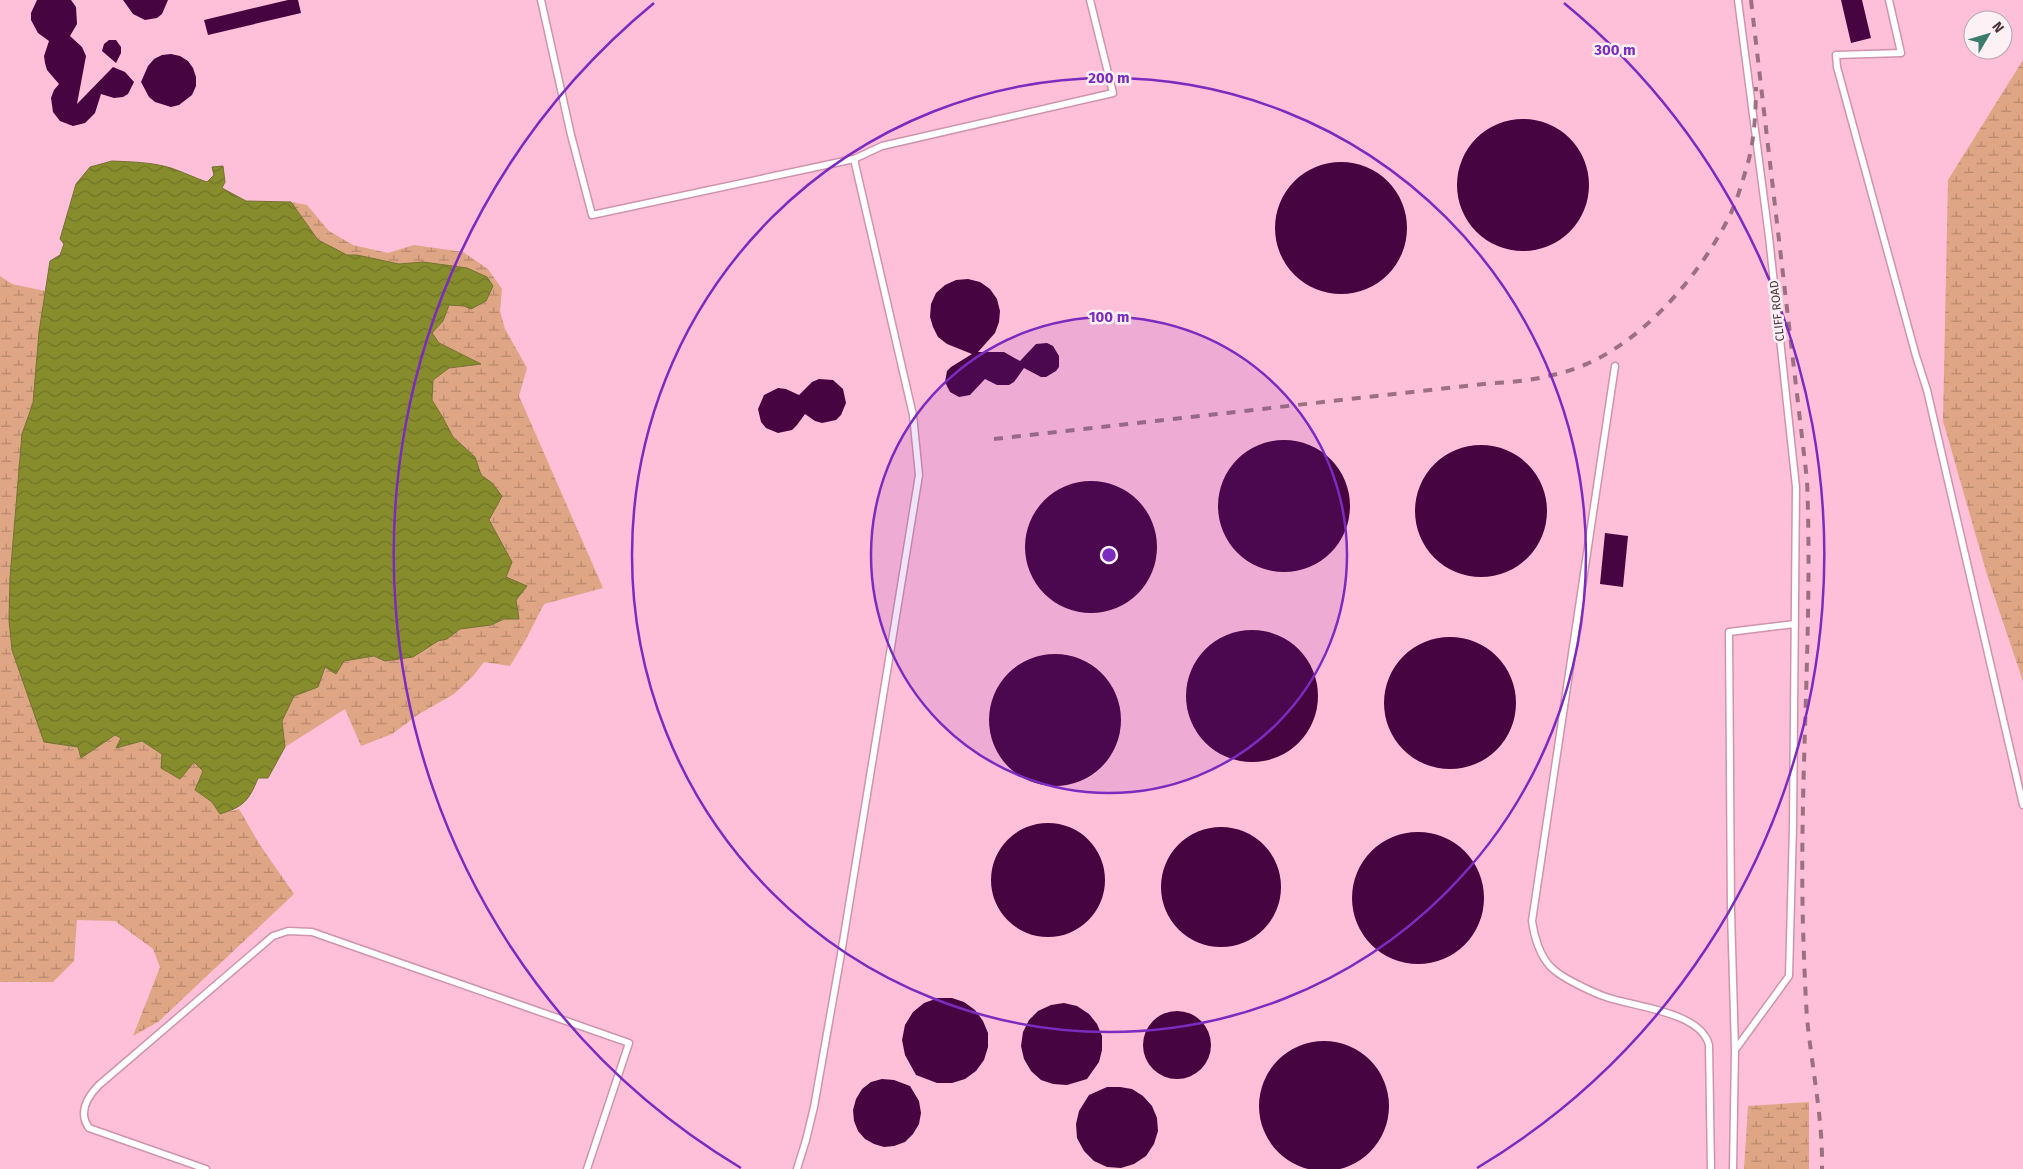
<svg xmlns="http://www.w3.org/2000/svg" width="2023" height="1169" viewBox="0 0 2023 1169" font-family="'Fira Sans',sans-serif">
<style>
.wetland{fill:url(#wetland-marsh)}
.water{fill:url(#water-waves);stroke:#757231}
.building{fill:#460440}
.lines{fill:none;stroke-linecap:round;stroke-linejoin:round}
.service-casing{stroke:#cf93ac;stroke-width:9}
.service{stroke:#fff;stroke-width:6}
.rail{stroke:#9b7182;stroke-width:4;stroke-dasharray:9 9;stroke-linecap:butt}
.ring{fill:none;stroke:#7b2cbf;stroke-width:2.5}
.labels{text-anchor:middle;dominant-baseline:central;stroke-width:5;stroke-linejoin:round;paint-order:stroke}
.street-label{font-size:12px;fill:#4a323c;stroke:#fef1f6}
.centre{fill:#7b2cbf;stroke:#fef1f6;stroke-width:2.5}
.ring-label{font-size:15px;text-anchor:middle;font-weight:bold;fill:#7b2cbf;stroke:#fef1f6;stroke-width:5;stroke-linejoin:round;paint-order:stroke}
</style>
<defs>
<pattern id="wetland-marsh" width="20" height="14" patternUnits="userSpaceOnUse" patternTransform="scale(1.25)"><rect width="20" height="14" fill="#dea684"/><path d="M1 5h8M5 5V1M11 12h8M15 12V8" fill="none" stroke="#b6886d"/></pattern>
<pattern id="water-waves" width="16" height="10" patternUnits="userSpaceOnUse" patternTransform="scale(1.25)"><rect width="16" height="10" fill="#878d2c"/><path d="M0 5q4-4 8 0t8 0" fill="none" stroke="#707427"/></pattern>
</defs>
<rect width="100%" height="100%" fill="#febfd9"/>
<!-- wetland -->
<path class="wetland" d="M2023 60V681L1988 578 1943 421 1948 180Z
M291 202 307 205 329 231 353 245 388 253 414 245 463 252 488 269 502 289 500 311 505 329 527 368 519 396 603 588 544 604 525 641 510 666 484 662 473 676 454 694 419 714 392 734 361 746 345 709 285 747 282 721 294 696 318 687 325 667 336 673 344 661 374 656 385 661 413 657 438 641 447 639 460 629 491 625 504 619H518L516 600 506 577 512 562 489 520 492 483 481 475 475 457 453 437 443 418 432 400 433 380 449 368 480 364 439 343 432 333 443 321 449 304 464 306 423 262 399 264 357 255H347L318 240Z
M0 276 12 284 45 291 39 332 33 403 22 434 10 578 9 620 78 747 81 758 115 735 122 738 117 747 142 741 162 754 194 762 203 771 195 790 212 802 220 814 239 809 260 845 294 894 158 1022 133 1036 160 967 153 949 115 921 77 920 74 961 53 982H0Z
M1809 1102V1169H1744L1748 1106Z"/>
<!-- water -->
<path class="water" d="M112 161C132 162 151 162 171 168 183 172 195 178 207 182L214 175 212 167 223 166 225 182 222 188 246 201 291 202 318 240 347 255H357L399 264 423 262 467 268 487 277 493 286 486 301 471 309 464 306 449 305 443 321 432 333 439 343 481 364 449 368 433 380 432 400 443 418 453 437 475 457 481 475 492 483 502 496 489 520 512 562 506 577 527 586 516 600 519 619H504L491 625 460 629 447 639 438 641 413 657 385 661 374 656 344 661 336 674 325 667 318 687 294 696 282 721 285 747 268 778H258C249 801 243 807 220 814L212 802 195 790 203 771 194 762 180 779 161 768 162 754 142 741 116 748 121 738 115 735 81 758 78 747 44 742 12 650 9 620 10 578 22 434 33 403 39 332 50 261 60 255 64 244 60 239 76 184 90 167Z"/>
<!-- building -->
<path class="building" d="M37 0H71L76 7 77 24 70 36 82 47 86 56 77 104 113 67 125 72 134 82 128 94 123 97 114 98 101 94 95 113 85 123 73 126 60 121 53 112 51 98 54 90 59 84 47 70 45 63 44 56 49 41 38 33 31 20V13Z
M123 0H168L162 14 157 18 145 20 133 14Z
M288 0H298L301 13 208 35 204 20Z
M1841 0H1862L1871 38 1851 43Z
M109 40H116L121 47V53L116 63 102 51 104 44Z
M171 54 180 56 188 61 193 68 196 77V86L192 95 179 105 171 107 155 102 149 97 141 82 148 66 154 59 162 55Z
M1457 185a66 66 0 1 1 132 0a66 66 0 1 1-132 0Z
M1275 228a66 66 0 1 1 132 0a66 66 0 1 1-132 0Z
M968 279 980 282 990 289 997 299 1000 311 999 322 995 333 978 352H1004L1020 361 1036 344 1047 343 1053 346 1059 356V367L1056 371 1046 377H1041L1024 368 1014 382 1009 385H997L985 379 970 395 959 397 950 392 945 382 947 371 951 367 972 354 947 344 938 337 933 327 930 317 931 304 936 293 945 285 956 280Z
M819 379 833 380 843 389 846 403 841 415 836 420 822 423 815 421 805 414 797 425 792 430 778 433 766 428 761 422 758 409 764 395 778 388 786 389 799 395 812 382Z
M1218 506a66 66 0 1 1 132 0a66 66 0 1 1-132 0Z
M1415 511a66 66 0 1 1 132 0a66 66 0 1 1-132 0Z
M1025 547a66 66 0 1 1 132 0a66 66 0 1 1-132 0Z
M1605 533 1628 536 1623 587 1600 584Z
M1186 696a66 66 0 1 1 132 0a66 66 0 1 1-132 0Z
M1384 703a66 66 0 1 1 132 0a66 66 0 1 1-132 0Z
M989 720a66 66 0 1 1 132 0a66 66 0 1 1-132 0Z
M991 880a57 57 0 1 1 114 0a57 57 0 1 1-114 0Z
M1161 887a60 60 0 1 1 120 0a60 60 0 1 1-120 0Z
M1352 898a66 66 0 1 1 132 0a66 66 0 1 1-132 0Z
M938 998H952L964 1002 975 1010 983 1021 988 1033V1047L984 1060 976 1071 965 1079 952 1083H937L916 1075 905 1055 902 1040 905 1025 913 1012 924 1003Z
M1064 1003 1077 1006 1089 1014 1097 1024 1102 1036V1050L1099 1062 1087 1079 1067 1085 1053 1084 1041 1080 1031 1071 1024 1059 1021 1046 1023 1032 1029 1020 1038 1011 1051 1005Z
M1143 1045a34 34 0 1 1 68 0a34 34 0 1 1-68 0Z
M1259 1106a65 65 0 1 1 130 0a65 65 0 1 1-130 0Z
M882 1079 894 1080 910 1086 919 1101 921 1113 919 1124 913 1134 905 1142 894 1146 884 1147 874 1144 865 1139 858 1131 854 1121 853 1110 856 1099 862 1089 871 1082Z
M1107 1087H1120L1132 1089 1143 1096 1152 1106 1157 1118 1158 1131 1154 1144 1146 1156 1134 1164 1121 1168 1107 1167 1094 1161 1084 1151 1077 1138 1076 1124 1079 1111 1089 1095Z"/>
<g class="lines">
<defs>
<path id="service" d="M541 0 571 135 592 215 854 159 913 415 919 475 841 954 814 1107 806 1140 797 1169
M1889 0 1901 53 1836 55 1837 67 1916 356 1927 390 2023 805
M854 159 882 146 1113 93 1090 0
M1615 366 1532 921C1534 936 1540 958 1553 969 1562 978 1594 993 1606 997 1635 1007 1701 1012 1709 1045L1711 1169
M1735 1050 1731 911 1729 632 1795 624
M206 1169 89 1128C78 1113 87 1097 99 1085L273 936 288 931 312 932 629 1043 587 1169
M1733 1169 1735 1050 1789 976 1793 827 1796 487 1769 237 1738 0"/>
</defs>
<!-- service casing -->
<use href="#service" class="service-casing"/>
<!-- service -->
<use href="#service" class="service"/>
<!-- rail -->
<path class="rail" d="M1751 0 1807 480C1813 629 1799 778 1803 927 1804 958 1805 988 1807 1018 1812 1069 1823 1119 1822 1169
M994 439 1493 383C1524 382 1553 377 1582 366 1644 341 1700 275 1729 217 1737 201 1742 183 1747 166 1754 144 1756 111 1756 87"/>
</g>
<!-- distance rings -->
<circle cx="1109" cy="555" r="238" fill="#7b2cbf" fill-opacity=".12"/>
<g class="ring">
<circle cx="1109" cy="555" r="238"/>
<circle cx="1109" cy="555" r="477"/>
<path d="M741 1168A715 715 0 0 1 654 3M1564 3A715 715 0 0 1 1477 1168"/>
</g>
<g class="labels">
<!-- street labels -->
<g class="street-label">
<text transform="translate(1777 311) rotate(-96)">CLIFF ROAD</text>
</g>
</g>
<circle cx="1109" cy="555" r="8" class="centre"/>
<g class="ring-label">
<text x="1615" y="55">300 m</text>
<text x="1109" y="83">200 m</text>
<text x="1109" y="322">100 m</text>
</g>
<!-- north arrow -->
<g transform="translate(1988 35) rotate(52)"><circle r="24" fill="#fef1f6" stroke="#b6a5ac"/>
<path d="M0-4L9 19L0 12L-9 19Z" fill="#3d7c6a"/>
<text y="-8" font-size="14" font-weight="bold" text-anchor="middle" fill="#4a323c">N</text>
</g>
</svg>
